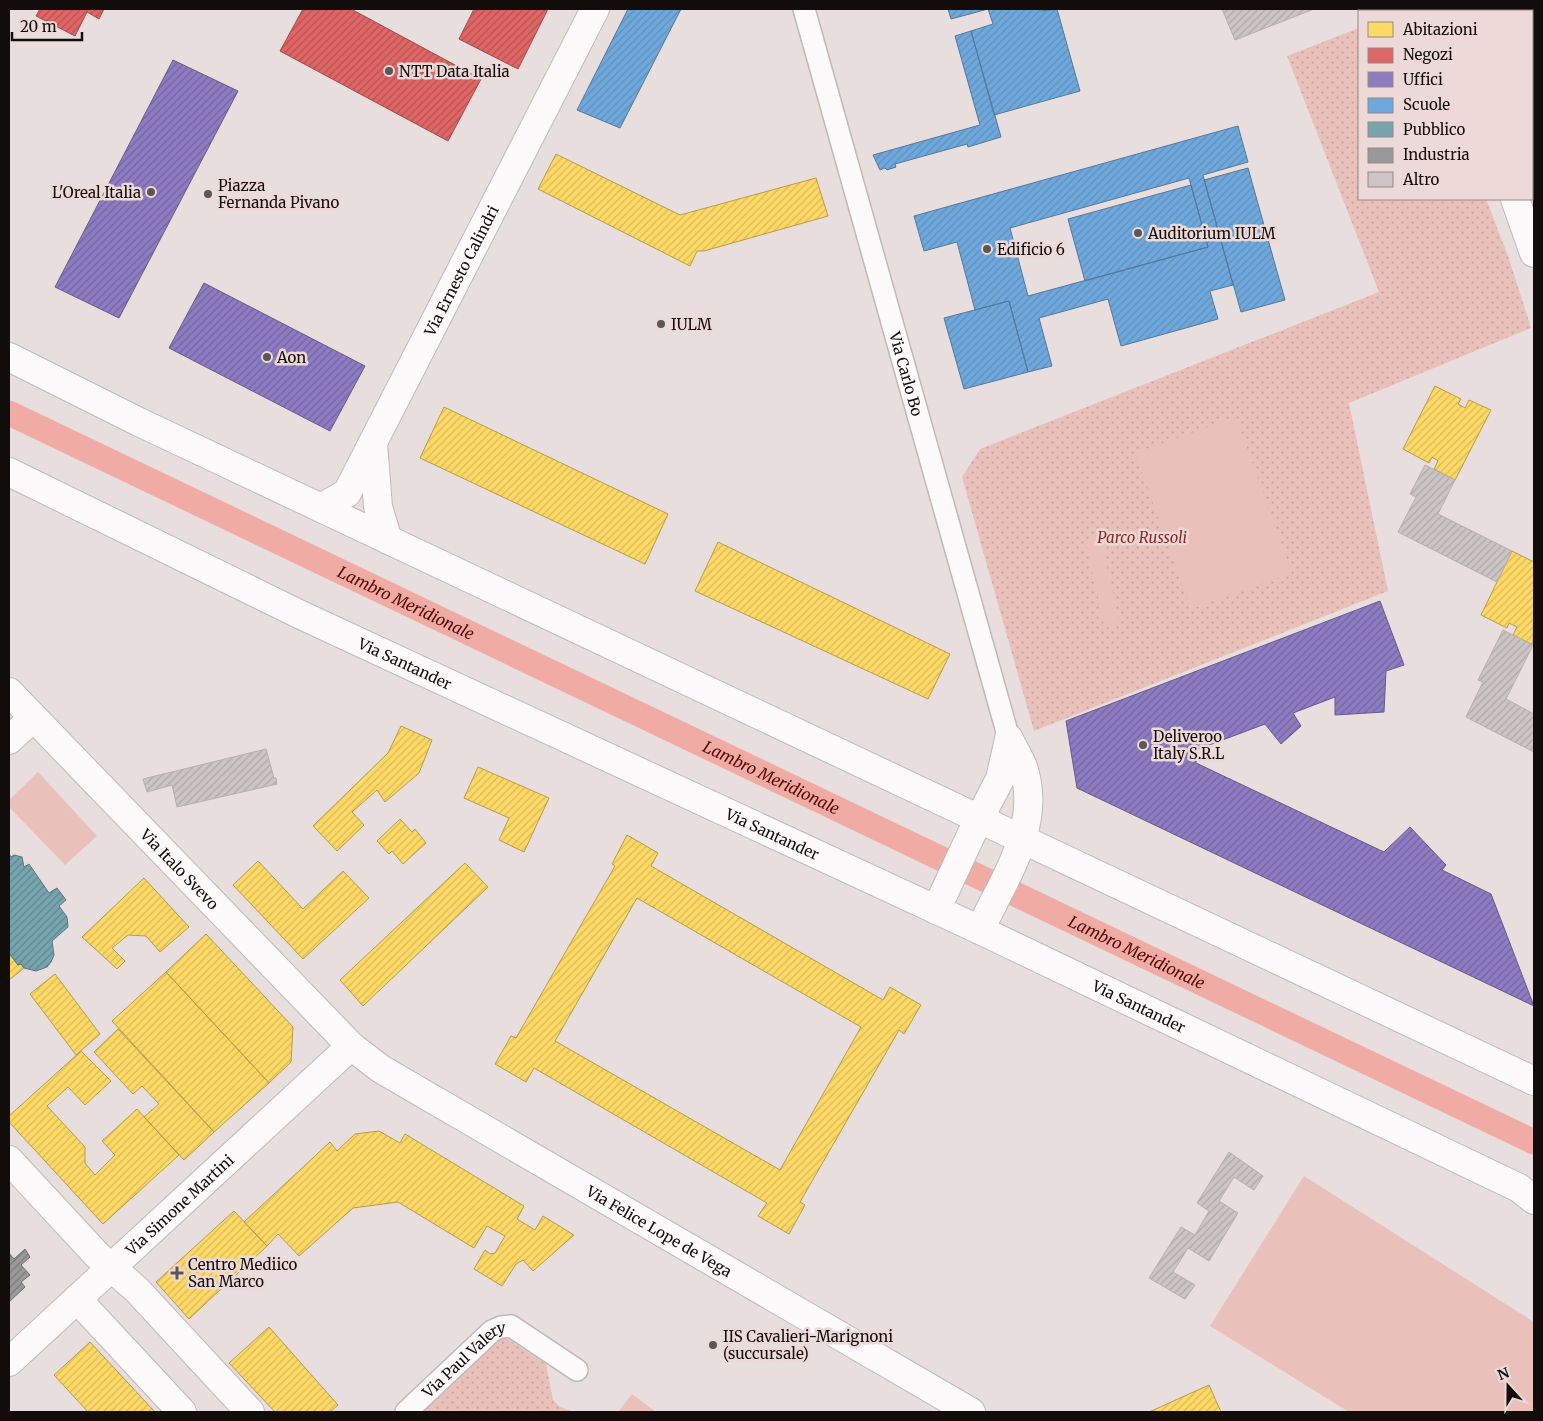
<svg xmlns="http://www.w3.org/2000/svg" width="1543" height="1421" viewBox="0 0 1543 1421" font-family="Merriweather,serif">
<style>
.park{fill:url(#park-dots)}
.pitch{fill:#eac0ba}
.homes{fill:url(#homes-hatch);stroke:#b89c4b;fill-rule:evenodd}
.shops{fill:url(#shops-hatch);stroke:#a24b4b}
.offices{fill:url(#offices-hatch);stroke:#695a8c}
.schools{fill:url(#schools-hatch);stroke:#53799d;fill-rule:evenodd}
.public{fill:url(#public-hatch);stroke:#58777e}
.industry{fill:url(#industry-hatch);stroke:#706f6e}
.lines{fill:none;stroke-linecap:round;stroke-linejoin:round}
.canal{stroke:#f0aca4;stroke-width:25}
.building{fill:url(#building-hatch);stroke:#b7afae}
.pedestrian-casing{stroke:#c1b9b9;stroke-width:24}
.minor-casing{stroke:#c1b9b9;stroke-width:30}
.pedestrian{stroke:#fcfafa;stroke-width:21}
.minor{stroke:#fcfafa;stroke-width:28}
.poi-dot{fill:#5d5654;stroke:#eddad8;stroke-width:2}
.labels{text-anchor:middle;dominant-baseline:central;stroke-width:5;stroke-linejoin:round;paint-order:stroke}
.poi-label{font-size:15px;fill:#120c0b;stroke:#eddad8;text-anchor:start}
.street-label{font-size:15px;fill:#120c0b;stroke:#eddad8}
.park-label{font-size:15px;font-style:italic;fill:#912721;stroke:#eddad8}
.water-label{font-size:16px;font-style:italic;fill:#5a0607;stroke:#eddad8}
</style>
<defs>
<pattern id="park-dots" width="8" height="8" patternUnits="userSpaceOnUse" patternTransform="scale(1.25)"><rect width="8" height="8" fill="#eac0ba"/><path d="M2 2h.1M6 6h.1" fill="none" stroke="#c8a49f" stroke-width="1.8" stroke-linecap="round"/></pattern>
<pattern id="homes-hatch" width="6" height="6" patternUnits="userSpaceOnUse" patternTransform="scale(1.25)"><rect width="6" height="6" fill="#ffd966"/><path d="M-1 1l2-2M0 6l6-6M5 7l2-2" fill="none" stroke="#dab957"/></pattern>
<pattern id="shops-hatch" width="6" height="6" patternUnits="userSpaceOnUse" patternTransform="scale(1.25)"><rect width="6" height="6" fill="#e06666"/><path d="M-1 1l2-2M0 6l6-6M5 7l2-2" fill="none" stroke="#b45252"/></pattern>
<pattern id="offices-hatch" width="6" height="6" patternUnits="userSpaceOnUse" patternTransform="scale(1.25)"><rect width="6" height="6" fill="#8e7cc3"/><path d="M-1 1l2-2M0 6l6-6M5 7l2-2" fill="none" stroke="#73649d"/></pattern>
<pattern id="schools-hatch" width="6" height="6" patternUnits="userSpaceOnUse" patternTransform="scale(1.25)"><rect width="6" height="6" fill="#6fa8dc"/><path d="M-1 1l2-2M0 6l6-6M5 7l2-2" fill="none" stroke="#5f8fbb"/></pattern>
<pattern id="public-hatch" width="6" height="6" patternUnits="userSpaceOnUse" patternTransform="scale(1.25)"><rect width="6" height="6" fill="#76a5af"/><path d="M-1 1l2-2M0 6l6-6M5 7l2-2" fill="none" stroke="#5f858d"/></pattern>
<pattern id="industry-hatch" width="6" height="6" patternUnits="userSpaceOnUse" patternTransform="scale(1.25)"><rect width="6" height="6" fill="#999"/><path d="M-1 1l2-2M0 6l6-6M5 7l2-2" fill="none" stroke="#7b7b7b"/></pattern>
<pattern id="building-hatch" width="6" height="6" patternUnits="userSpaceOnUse" patternTransform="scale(1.25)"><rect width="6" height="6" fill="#ccc5c4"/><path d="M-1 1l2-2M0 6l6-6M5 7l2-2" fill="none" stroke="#aea8a7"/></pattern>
</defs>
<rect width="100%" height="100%" fill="#e8dedd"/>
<!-- park -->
<path class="park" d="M1359 28V199H1486L1508 256 1531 328 1349 403 1388 591 1034 731 962 477 980 449 1379 292 1287 56Z
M503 1336 546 1364 553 1400 560 1407 574 1412H422Z"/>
<!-- pitch -->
<path class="pitch" d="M1236 417 1292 573 1191 609 1135 453Z
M1100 536 1120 624 1105 628 1085 540Z
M38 772 97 836 65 865 9 807V800Z
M1304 1176 1534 1322V1412H1349L1210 1326Z
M632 1394 656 1412H618Z"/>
<!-- homes -->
<path class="homes" d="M556 154 680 215 816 178 828 216 704 251H697L690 266 538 189Z
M1435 386 1461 399 1458 404 1465 408 1469 400 1491 410 1455 480 1434 469 1438 461 1432 457 1429 463 1403 449Z
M444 407 668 514 645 564 420 458Z
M718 542 950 654 928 699 695 591Z
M1512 551 1534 562 1533 645 1513 635 1517 627 1509 623 1507 628 1481 615Z
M401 726 432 740 419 773 385 802 377 790 352 812 364 825 337 851 313 826 388 753Z
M478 767 549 798 524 852 499 840 509 818 464 798Z
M400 819 412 832 415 829 426 843 403 864 392 851 389 854 377 841Z
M627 835 658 853 651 866 883 1000 890 987 921 1005 904 1034 899 1030 800 1202 805 1205 789 1234 758 1216 767 1203 534 1068 526 1082 495 1064 511 1036 516 1038 615 866 612 864ZM637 898 861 1027 780 1170 555 1041Z
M258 861 303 909 343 871 369 898 303 959 233 885Z
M465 863 488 887 363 1006 340 980Z
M144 878 189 927 160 952 146 936 128 935 112 948 125 961 117 969 82 937Z
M206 934 293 1027 291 1062 269 1083 166 972Z
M9 953 18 965 21 964 24 968 9 980Z
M166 972 269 1083 214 1132 112 1021Z
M55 974 100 1034 76 1055 30 994Z
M118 1029 214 1132 184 1160 144 1117 159 1104 142 1086 133 1094 94 1052Z
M81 1051 111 1081 85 1105 68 1087 47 1106 85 1147V1163L95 1175 115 1155 102 1141 137 1109 179 1155 103 1224 9 1122V1116Z
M379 1131 400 1143 405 1134 524 1206 517 1219 535 1230 543 1216 574 1235 533 1271 523 1260 516 1264 502 1286 474 1269 485 1250 490 1254 495 1253 505 1236 487 1226 474 1248 398 1202 353 1208 299 1256 278 1234 267 1246 244 1222 330 1142 337 1151 355 1134Z
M234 1211 267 1246 189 1319 156 1282Z
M269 1327 338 1405 330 1412H275L229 1363Z
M90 1342 155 1412H88L54 1375Z
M1209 1385 1221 1412H1149Z"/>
<!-- shops -->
<path class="shops" d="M40 9H104L99 19 87 12 75 36 36 16Z
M303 9H351L481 79 448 141 280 51Z
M474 9H548L518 69 459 39Z"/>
<!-- offices -->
<path class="offices" d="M173 60 238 91 119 318 55 287Z
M204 283 365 366 330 431 169 348Z
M1380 601 1404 665 1386 671 1384 712 1335 715V697L1293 713 1301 726 1281 744 1265 724 1196 750V763L1384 852 1410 827 1446 865 1442 870 1491 894 1534 1006 1077 788 1066 721Z"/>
<!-- schools -->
<path class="schools" d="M628 9H681L620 128 577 110Z
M948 9H1039L1040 11 1057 9 1080 91 994 115 971 31 993 24 988 9 951 19Z
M971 31 1001 137 968 147 967 144 895 164 896 167 887 170 885 168 880 170 873 155 980 125 955 36Z
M1238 126 1248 162 1203 175 1233 285 1210 291 1218 319 1121 346 1108 299 1039 318 1052 366 1028 372 1009 301 975 310 957 242 924 251 914 216ZM1189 178 1208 247 1028 296 1010 228Z
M1248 168 1285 300 1241 312 1204 180Z
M1191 185 1208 247 1085 281 1068 219Z
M1009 301 1028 372 964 389 944 318Z"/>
<!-- public -->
<path class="public" d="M9 854 11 857 14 855 22 857 24 867 29 864 49 893 57 888 66 900 59 906 67 917 68 927 52 941 54 955 51 962 47 967 36 971 24 968 21 964 18 965 9 953Z"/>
<!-- industry -->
<path class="industry" d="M25 1249 30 1257 21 1265 30 1275 21 1282 25 1287 9 1302V1253L14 1259Z"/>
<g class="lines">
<!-- canal -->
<path class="canal" id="s1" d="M9 413 1534 1142"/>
</g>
<!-- building -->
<path class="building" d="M1222 9H1314L1235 40Z
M1425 465 1455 480 1438 514 1512 551 1497 582 1398 532 1416 497 1410 494Z
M1503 630 1533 645 1506 699 1534 714V752L1466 717 1483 682 1478 680Z
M266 749 274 778H276L277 784 177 807 172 785 147 792 143 779Z
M1229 1152 1263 1176 1254 1190 1234 1177 1219 1201 1238 1213 1209 1261 1188 1248 1173 1272 1195 1285 1185 1299 1149 1278 1181 1227 1195 1235 1209 1211 1197 1203Z"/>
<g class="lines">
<defs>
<g id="pedestrian">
<path id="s2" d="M804 9 1009 739"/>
<path id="s3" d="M406 1412 492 1331 501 1327 511 1326 577 1370"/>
</g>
<g id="minor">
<path d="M1444 9 1445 11"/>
<path d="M1532 58 1534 57"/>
<path d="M1515 199 1534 253"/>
<path d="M9 357 139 422 1534 1081"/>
<path d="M373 443 378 507 388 540"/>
<path id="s4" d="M9 472 301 615 980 930 1519 1188 1534 1200"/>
<path id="s5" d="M321 508 347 493 595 9"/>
<path id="s6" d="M9 692 351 1046 381 1069 971 1412"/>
<path d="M9 740 33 718"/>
<path d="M936 910 972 833 1000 779 1009 739"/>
<path d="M980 930C1003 880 1043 825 1023 767 1019 757 1013 748 1009 739"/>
<path d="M9 1160 97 1255 137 1290 250 1412"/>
<path d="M77 1299 182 1412"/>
<path id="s7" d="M9 1362 351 1046"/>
</g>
</defs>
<!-- pedestrian casing -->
<use href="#pedestrian" class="pedestrian-casing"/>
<!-- minor casing -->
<use href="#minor" class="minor-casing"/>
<!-- pedestrian -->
<use href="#pedestrian" class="pedestrian"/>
<!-- minor -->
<use href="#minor" class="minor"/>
</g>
<!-- markers -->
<g class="poi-dot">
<circle cx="389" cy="71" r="5"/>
<circle cx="151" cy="192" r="5"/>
<circle cx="208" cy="194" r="5"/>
<circle cx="1138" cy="233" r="5"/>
<circle cx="987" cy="249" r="5"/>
<circle cx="661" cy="324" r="5"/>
<circle cx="267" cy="357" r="5"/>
<circle cx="1143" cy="745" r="5"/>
<path d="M174.5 1265.5h5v5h5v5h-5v5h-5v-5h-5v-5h5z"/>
<circle cx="713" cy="1345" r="5"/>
</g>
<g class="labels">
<!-- poi labels -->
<g class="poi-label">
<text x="399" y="71">NTT Data Italia</text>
<text x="218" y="185">Piazza<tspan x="218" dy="17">Fernanda Pivano</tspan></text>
<text x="141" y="192" text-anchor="end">L'Oreal Italia</text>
<text x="1148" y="233">Auditorium IULM</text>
<text x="997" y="249">Edificio 6</text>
<text x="671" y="324">IULM</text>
<text x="277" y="357">Aon</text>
<text x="1153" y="736">Deliveroo<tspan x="1153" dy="17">Italy S.R.L</tspan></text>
<text x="188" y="1264">Centro Mediico<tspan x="188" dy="17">San Marco</tspan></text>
<text x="723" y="1336">IIS Cavalieri-Marignoni<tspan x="723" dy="17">(succursale)</tspan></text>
</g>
<!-- street labels -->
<g class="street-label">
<text stroke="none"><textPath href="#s5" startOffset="280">Via Ernesto Calindri</textPath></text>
<text stroke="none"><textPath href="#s2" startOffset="379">Via Carlo Bo</textPath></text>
<text stroke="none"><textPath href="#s4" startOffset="440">Via Santander</textPath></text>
<text stroke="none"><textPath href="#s4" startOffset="845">Via Santander</textPath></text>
<text stroke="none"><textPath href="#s6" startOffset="246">Via Italo Svevo</textPath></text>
<text stroke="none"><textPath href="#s4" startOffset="1250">Via Santander</textPath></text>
<text stroke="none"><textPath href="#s7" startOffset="232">Via Simone Martini</textPath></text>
<text stroke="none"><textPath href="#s6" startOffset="852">Via Felice Lope de Vega</textPath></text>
<text stroke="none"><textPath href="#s3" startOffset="79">Via Paul Valery</textPath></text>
</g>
<!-- park labels -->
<g class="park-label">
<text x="1142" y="537">Parco Russoli</text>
</g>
<!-- water labels -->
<g class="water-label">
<text stroke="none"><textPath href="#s1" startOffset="440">Lambro Meridionale</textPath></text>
<text stroke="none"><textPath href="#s1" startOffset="845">Lambro Meridionale</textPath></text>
<text stroke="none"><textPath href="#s1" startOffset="1250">Lambro Meridionale</textPath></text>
</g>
</g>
<!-- border -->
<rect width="1543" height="1421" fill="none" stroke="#120c0b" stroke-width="20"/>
<!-- legend -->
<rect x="1358" y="10" width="175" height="190" fill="#eddad8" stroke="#958886"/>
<rect x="1368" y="22" width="25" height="15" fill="#ffd966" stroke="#958886"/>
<text x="1403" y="35" font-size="15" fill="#120c0b">Abitazioni</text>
<rect x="1368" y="48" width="25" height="15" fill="#e06666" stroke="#958886"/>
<text x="1403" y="60" font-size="15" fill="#120c0b">Negozi</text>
<rect x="1368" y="72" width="25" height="15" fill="#8e7cc3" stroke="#958886"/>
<text x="1403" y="85" font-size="15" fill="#120c0b">Uffici</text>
<rect x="1368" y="98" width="25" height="15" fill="#6fa8dc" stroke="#958886"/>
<text x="1403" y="110" font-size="15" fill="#120c0b">Scuole</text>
<rect x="1368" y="122" width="25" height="15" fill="#76a5af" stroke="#958886"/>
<text x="1403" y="135" font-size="15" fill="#120c0b">Pubblico</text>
<rect x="1368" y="148" width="25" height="15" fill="#999999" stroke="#958886"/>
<text x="1403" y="160" font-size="15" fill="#120c0b">Industria</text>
<rect x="1368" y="172" width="25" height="15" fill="#ccc5c4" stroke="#958886"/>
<text x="1403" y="185" font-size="15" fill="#120c0b">Altro</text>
<!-- north arrow -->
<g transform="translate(1508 1386) rotate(339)" stroke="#eddad8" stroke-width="4" paint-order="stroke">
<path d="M0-4L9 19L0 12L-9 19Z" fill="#120c0b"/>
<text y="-8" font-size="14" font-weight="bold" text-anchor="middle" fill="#120c0b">N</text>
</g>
<!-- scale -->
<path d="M12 32v8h70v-8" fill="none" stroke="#120c0b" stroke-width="2.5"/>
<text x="20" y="32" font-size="15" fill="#120c0b" stroke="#eddad8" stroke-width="4" paint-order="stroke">20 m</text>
</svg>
